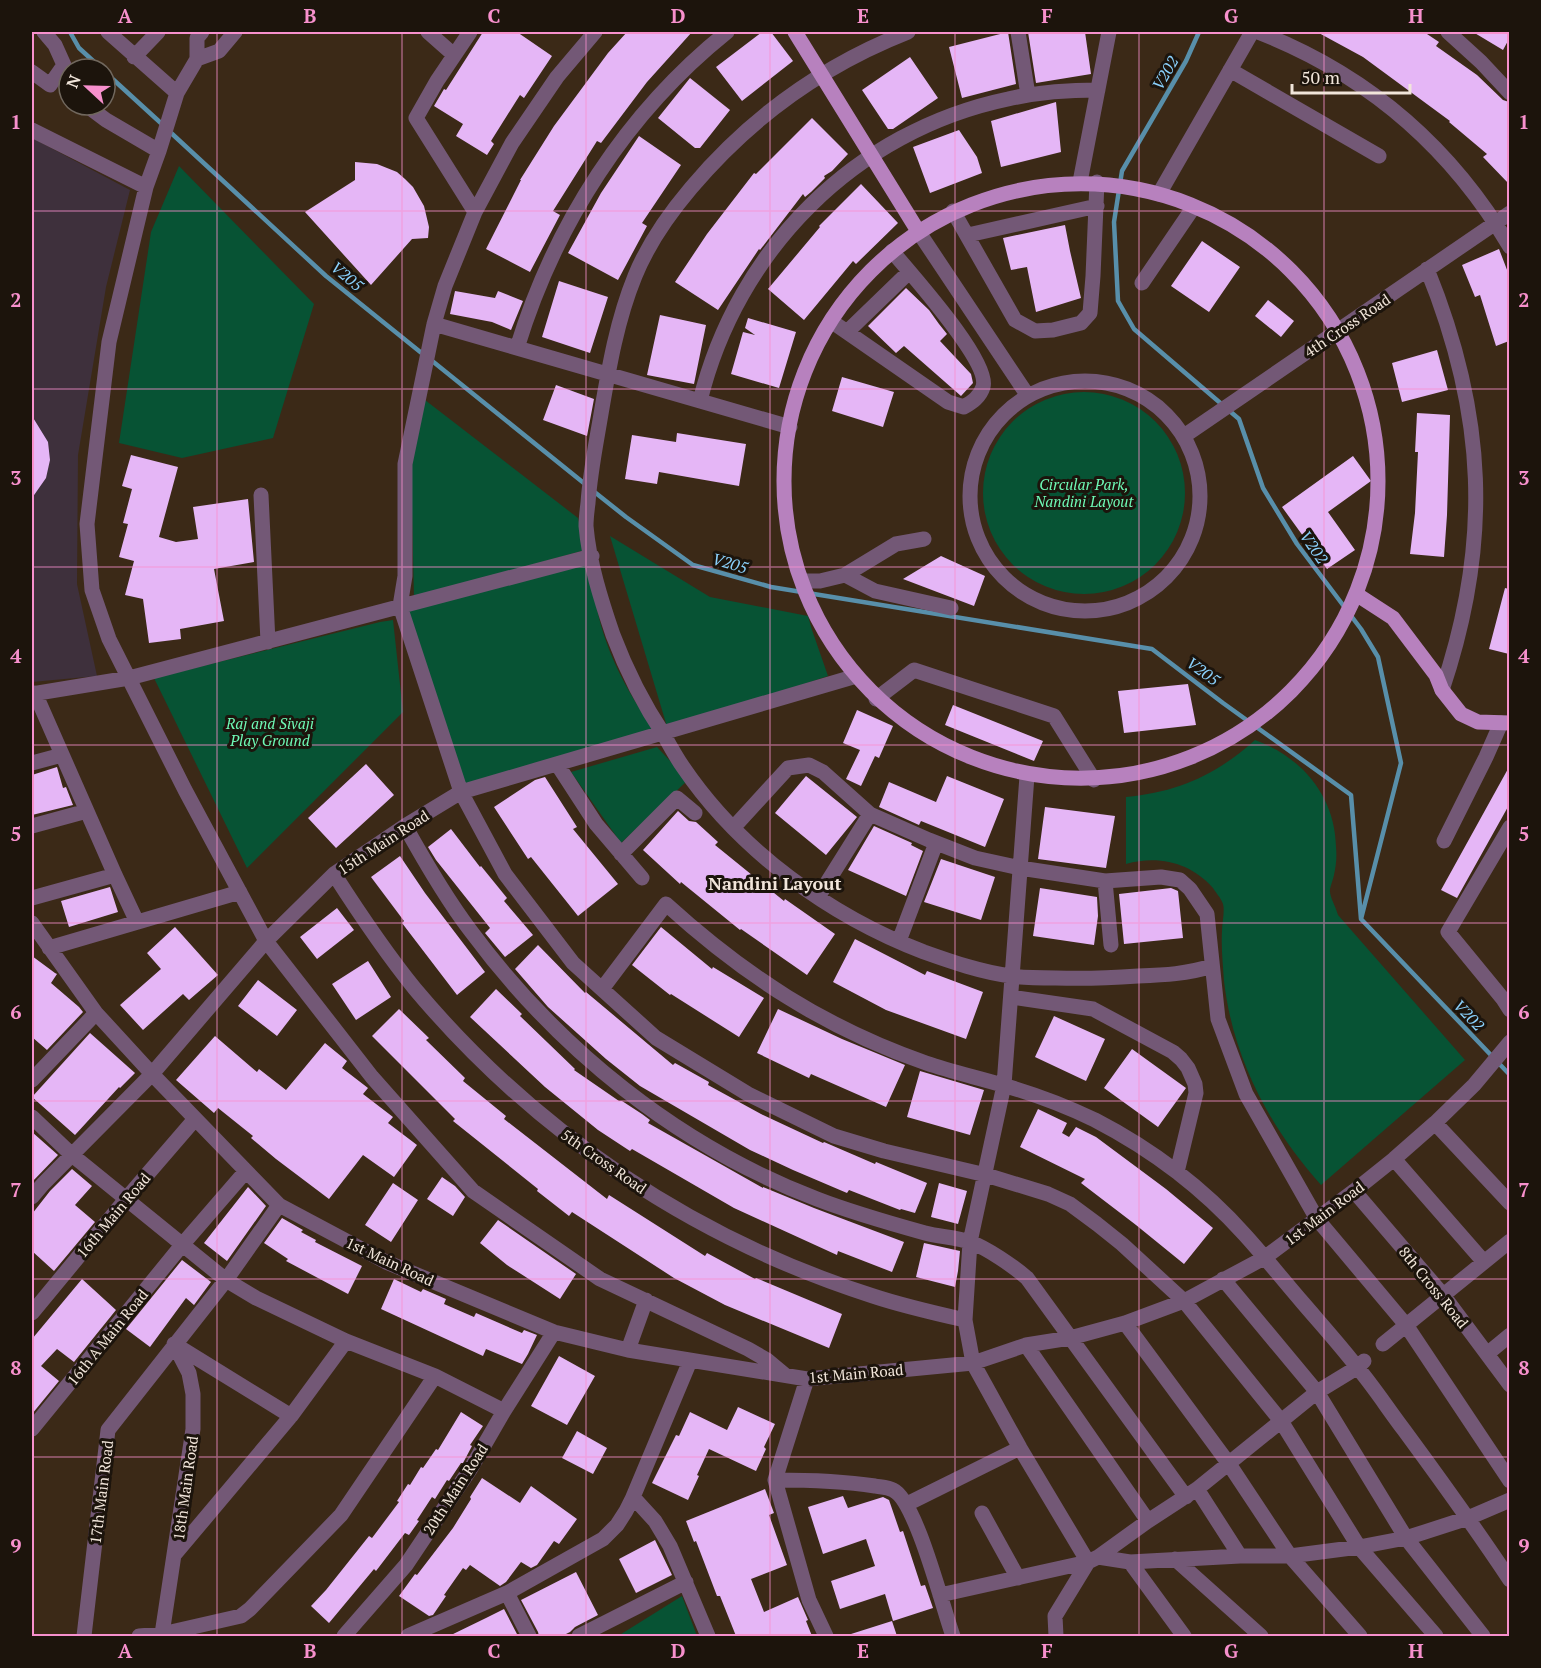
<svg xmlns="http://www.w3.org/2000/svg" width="1541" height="1668" viewBox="0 0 1541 1668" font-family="'PT Serif',serif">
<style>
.industrial{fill:#3e303c}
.green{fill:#075334}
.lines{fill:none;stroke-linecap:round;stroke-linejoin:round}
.stream{stroke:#588faa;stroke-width:4.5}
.building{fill:#e5b6f6}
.minor{stroke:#735876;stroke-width:15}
.major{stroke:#b781be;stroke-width:15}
.grid{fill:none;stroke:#f790cd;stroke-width:1.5;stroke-opacity:0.55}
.labels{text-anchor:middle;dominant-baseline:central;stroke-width:6;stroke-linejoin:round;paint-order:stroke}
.street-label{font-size:15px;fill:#f1e5da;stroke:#1c140c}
.park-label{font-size:15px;font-style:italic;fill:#6efab6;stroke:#1c140c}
.water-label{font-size:16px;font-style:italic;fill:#8ad0fb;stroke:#1c140c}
.quarter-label{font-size:18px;font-weight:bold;fill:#f1e5da;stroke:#1c140c}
.neatline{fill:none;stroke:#f790cd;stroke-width:2}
.grid-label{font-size:20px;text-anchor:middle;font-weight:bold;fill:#f790cd}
</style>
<rect width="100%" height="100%" fill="#3b2917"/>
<!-- industrial -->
<path class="industrial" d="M32 138 130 190 106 287 78 455 77 584 97 676 32 682Z"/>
<!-- green -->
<path class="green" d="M179 166 314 304 273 438 182 458 119 443 151 232Z
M983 493a101 101 0 1 1 202 0a101 101 0 1 1-202 0Z
M425 400 578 518 585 550 414 598 411 469Z
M610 536 710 597 808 616 812 630 828 676 668 730Z
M591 562C593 578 594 593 597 609 607 656 630 698 660 737L462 786 408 610Z
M393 620 403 712 247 868 154 678 380 622Z
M1255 740C1302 757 1335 796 1336 847 1337 857 1336 866 1334 875 1333 880 1331 884 1330 889 1329 896 1336 907 1338 915L1465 1060 1321 1185C1270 1128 1233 1059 1224 981 1223 965 1221 948 1222 931 1222 923 1225 911 1223 904 1221 898 1216 893 1213 888 1190 862 1158 855 1126 864V797C1178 792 1216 775 1255 740Z
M657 747 688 780 621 843 571 772Z
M682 1596 697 1636H618Z"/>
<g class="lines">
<!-- stream -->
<path class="stream" d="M70 32 79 48 102 69
M1199 32 1186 61 1122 171 1114 222 1118 301 1134 329 1239 419 1263 488 1297 544 1361 629 1378 657 1401 763 1361 919 1510 1075
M105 72 163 125
M169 131 326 276 424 355
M431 360 585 484
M592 490 626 517 693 565 771 587 1152 649 1223 703 1351 795 1361 919"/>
</g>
<!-- building -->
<path class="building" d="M483 32H517L552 56 524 98 520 95 491 141 494 144 487 155 456 136 463 124 434 106 444 89 446 90Z
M627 32H692L647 82 601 143 597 141 553 211 560 215 530 272 486 249 521 180H520L554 126 608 53Z
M762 32H771L793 61 742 101 716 67Z
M1008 32 1016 84 962 98 949 47Z
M1028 32H1085L1091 74 1036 83Z
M1317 32H1424L1439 42 1436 46 1477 75 1503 100 1509 102V184L1483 157 1487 154 1449 122 1450 121 1363 57Z
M1473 32H1509V39L1503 50Z
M910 57 938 98 893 129H888L862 90Z
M690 78 730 110 700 148H695L658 118Z
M1056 102 1061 152 1001 167 991 121Z
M812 118 848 154 832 171 824 176 825 178 811 192 805 197 803 194 760 250 759 249 718 310 675 282 707 234 754 173 756 174Z
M959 130 977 157 982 173 930 193 913 147Z
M639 136 681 165 642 223 647 226 618 280 568 253 601 193Z
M355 162 377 164 397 172 405 179 413 187 424 206 429 227 428 238 412 239 371 285 305 212 355 180Z
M861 184 898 223 856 264 853 261 804 320 768 289 820 227 819 226Z
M1065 225 1070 251 1081 298 1036 312 1027 267 1011 270 1003 238Z
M1202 241 1240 267 1209 312 1171 286Z
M1499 249 1509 275V341L1496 346 1480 295 1475 297 1462 265Z
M559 281 608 297 590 353 542 337Z
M906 288 929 310 939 324 947 334 940 341 971 374 973 383 961 396 904 346 896 353 868 326Z
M455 291 495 298 498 291 523 301 511 330 492 322 450 314Z
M1268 300 1294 321 1281 337 1255 316Z
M660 315 706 325 694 384 647 375Z
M748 318 796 332 779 388 731 374 743 332 755 335 745 328Z
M1437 350 1448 390 1402 402 1392 363Z
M842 377 894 392 883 427 832 411Z
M556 385 594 399 587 436 543 420Z
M1417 413 1450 415 1447 515 1444 557 1410 554 1415 513 1418 452H1415Z
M32 416 48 442 50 460 46 478 32 498Z
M677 433 746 444 739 486 659 472 657 484 625 479 632 435 676 442Z
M131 455 178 467 159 537 176 542 198 539 193 507 248 499 254 562 214 569 224 621 180 629 181 639 149 643 143 599 125 595 134 561 119 557 128 524 123 523 132 489 122 486Z
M1353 456 1371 481 1328 512 1355 550 1327 569 1282 507Z
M941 556 985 576 974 606 903 579Z
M1505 588 1509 589V654L1489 649Z
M1188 684 1196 725 1124 733 1118 691Z
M953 705 1043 741 1034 761 945 725Z
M857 710 893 726 879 758 875 756 861 786 846 779 860 750 843 743Z
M366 764 394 795 336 848 308 818Z
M57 767 63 788 66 787 73 805 32 815V775Z
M1509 767V805L1457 898 1441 890Z
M806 776 857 817 826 855 775 813Z
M947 776 1004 799 985 847 921 821 919 825 879 807 889 782 936 802Z
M545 777 577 827 573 829 618 884 578 916 531 857 528 859 494 807 535 780Z
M1045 807 1115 816 1106 868 1038 859Z
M678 811 689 821 696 822 718 842 715 845 784 901 785 899 835 934 807 975 741 929 740 930 681 882 680 884 643 850Z
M874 826 912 843 911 845 923 851 906 896 848 870Z
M451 829 480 867 481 866 507 898 504 901 533 935 505 957 485 933 490 928 436 860 428 847Z
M400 856 425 893 485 972 457 995 402 923 404 921 371 877Z
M941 859 995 877 981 920 924 902Z
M110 887 118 912 69 927 61 901Z
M1040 888 1097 897 1098 916 1094 945 1033 936Z
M1171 888 1178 891 1183 938 1124 944 1119 894Z
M337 908 354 930 317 959 300 937Z
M175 927 218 975 189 1000 183 994 143 1030 120 1005 161 969 147 953Z
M661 927 712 969 713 967 764 998 739 1037 671 994 670 995 632 965Z
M855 939 925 975 927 971 983 992 966 1039 886 1010 833 982Z
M538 945 585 993 586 992 673 1065 675 1063 709 1082 708 1085 761 1114 823 1143 824 1142 875 1164 876 1162 927 1183 915 1213 901 1209 900 1210 849 1190 847 1193 793 1170 750 1150 640 1086 606 1059 548 1007 515 969Z
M32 956 55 973 57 974 51 983 79 1007 83 1012 47 1050 32 1037Z
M368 961 391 997 356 1020 332 984Z
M258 980 297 1010 277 1036 238 1006Z
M496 989 522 1014 520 1016 575 1069 574 1070 619 1101H622L642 1114 650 1120 648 1123 763 1188V1187L814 1208 904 1242 892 1272 838 1251 837 1255 734 1208 632 1149 630 1151 598 1130 545 1087 470 1017Z
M399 1009 429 1038 426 1040 465 1078 463 1081 506 1116 504 1119 607 1199 609 1195 705 1256 707 1253 755 1279 756 1278 842 1314 829 1348 725 1305 674 1278 572 1212 569 1216 537 1191 538 1189 453 1121 455 1119 372 1036Z
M778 1009 842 1039 905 1065 886 1107 811 1074 809 1078 757 1053Z
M1054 1016 1105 1039 1086 1081 1035 1057Z
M90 1033 135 1073 120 1088 119 1087 75 1135 32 1097Z
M215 1036 257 1072 259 1069 286 1090 325 1043 347 1061 342 1068 368 1088 363 1094 393 1117 388 1123 417 1145 394 1177 363 1155 329 1199 276 1159 251 1138 253 1136 218 1108 214 1113 176 1080Z
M1132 1049 1186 1088 1158 1127 1104 1088Z
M920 1071 984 1090 970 1135 907 1117Z
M1038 1109 1067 1123 1062 1133 1069 1137 1076 1127 1096 1137 1166 1189 1213 1228 1184 1264 1136 1225 1081 1183 1085 1179 1020 1147Z
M32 1132 58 1155 32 1182Z
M72 1169 92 1186 75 1205 95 1222 54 1271 32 1251V1214L50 1191Z
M442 1177 455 1186 465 1197 453 1216 427 1199Z
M393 1183 418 1200 391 1242 365 1225Z
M939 1183 967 1191 958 1224 931 1217Z
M248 1187 266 1206 227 1261 204 1243Z
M282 1218 303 1230 301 1232 316 1240 315 1242 362 1266 348 1294 286 1261 288 1259 264 1243Z
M498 1220 576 1274 560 1299 507 1265 480 1243Z
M924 1243 960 1251 958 1271 955 1287 916 1277Z
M182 1260 211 1282 194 1305 186 1298 150 1347 126 1329Z
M82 1279 116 1310 74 1362 57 1349 41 1366 59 1381 32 1414V1339Z
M394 1279 421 1292 423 1289 446 1299 444 1304 474 1317 476 1313 522 1333 524 1330 537 1335 528 1354 522 1364 486 1349 483 1356 381 1309Z
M559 1356 595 1376 567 1425 531 1406Z
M738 1407 775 1424 764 1447 766 1449 756 1471 709 1449 697 1475 699 1476 688 1500 652 1483 676 1435 679 1436 690 1412 727 1430Z
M461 1412 483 1426 470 1445 472 1446 463 1463H461L449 1481 447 1480 435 1499 432 1497 417 1520 419 1521 409 1535 405 1533 376 1571 374 1569 329 1623 311 1606 326 1590 369 1536 372 1538 399 1502 397 1501 408 1484 410 1485 421 1467 423 1468 436 1449 438 1450Z
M577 1431 607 1448 593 1474 562 1458Z
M482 1478 520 1503 531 1486 577 1519 559 1544 554 1541 537 1565 531 1568 521 1562 506 1582 500 1586 470 1565 466 1570 463 1568 444 1595 446 1596 433 1615 429 1616 399 1596 415 1574 417 1575 453 1528 471 1499 470 1497Z
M765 1489 774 1513 769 1515 787 1565 751 1579 764 1612 798 1597 808 1620 806 1621 812 1636H736L720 1596H717L696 1541 694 1542 686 1521Z
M843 1496 848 1508 883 1497 889 1500 900 1532 903 1531 921 1586 925 1585 933 1608 893 1621 885 1594 840 1609 831 1581 875 1566 866 1539 823 1554 808 1507Z
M655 1540 672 1575 636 1593 619 1559Z
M576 1572 598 1615 575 1627 570 1632 562 1636H539L538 1632 521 1600Z
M504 1609 518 1636H449L486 1618Z
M892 1621 897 1636H851V1634Z"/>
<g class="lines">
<!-- minor -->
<path class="minor" d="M108 32 177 93
M202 32 197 38V59L177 93 159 151 146 187 109 342 87 524 92 590 109 639 185 790 266 941 372 1077 473 1191 600 1279 748 1349 767 1360 785 1375
M428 32 454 55
M470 32 437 81 416 118 475 212
M595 32 557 77 512 143 475 212 445 286 434 324 405 464V576L400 606 461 792 505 874 573 963 656 1038 748 1094 834 1136 884 1151 986 1175 1048 1194 1070 1204 1097 1224 1122 1244 1184 1301 1281 1421 1359 1547 1436 1636
M908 32C824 65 750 118 691 188 669 214 648 244 635 276 617 320 609 367 601 414 596 444 590 473 588 503 587 511 586 518 586 526 589 562 601 600 613 635 627 672 642 702 664 735 670 746 676 757 683 767 740 851 830 916 924 952 952 962 981 972 1011 976 1025 978 1041 978 1056 978 1083 979 1110 978 1138 976 1165 975 1187 974 1212 966
M1018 32 1028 95
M1258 32C1366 74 1451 147 1510 247
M1448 32 1481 62 1510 93
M134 57 158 32
M197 59 219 51 235 32
M1230 70 1379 156
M32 72 50 85 64 65 55 45 44 32
M86 105 106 120 159 151
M32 130 146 187
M1080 182 1109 32
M1159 194 1252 32
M953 211 1015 320 1035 331 1053 330 1081 323 1090 313 1093 276 1097 182
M918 231 1028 396
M968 235 1097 206
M1427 269C1486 414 1492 542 1442 690
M1142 283 1193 208
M831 321 948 402 964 407C972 402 980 397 983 387 991 362 910 273 892 251
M434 324 790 427
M847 332 909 272
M517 348C555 224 626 113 727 32
M970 496a115 115 0 1 1 230 0a115 115 0 1 1-230 0Z
M700 401C737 250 855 131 1008 99 1038 92 1068 90 1098 90
M1184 436 1510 213
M261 495 268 642
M845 575 875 591 951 608
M805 581H820L845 575 896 544 924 539
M35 693 115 875 137 922
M32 694 129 678 592 556
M876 699 914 670 1054 716 1094 780
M32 763 62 755
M557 764 596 824 642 878
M1027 776 1004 1085 970 1242 965 1320 973 1363 1020 1448 1088 1562 1055 1616 1056 1636
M32 826 87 811
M405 826C425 862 445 897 470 930 558 1049 678 1146 817 1199 853 1213 889 1223 925 1233 940 1237 956 1237 970 1242 987 1248 1013 1266 1027 1278L1186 1497
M734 827 788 768 809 765 823 772 870 814 929 840 975 858 1020 868 1105 881 1161 877 1180 880 1190 889 1207 914 1218 1019 1246 1094 1317 1219 1406 1325 1510 1481
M1510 827 1448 932 1503 999 1510 1010
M1444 841 1486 757 1501 723
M621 854 677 798 695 813
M334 874C359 913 385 952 415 989 536 1133 694 1239 873 1296 903 1306 934 1313 965 1320
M1105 881 1111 945
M818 897 870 814
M32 898 115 875
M32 923 96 1013 152 1074 279 1205 386 1262 554 1332 628 1350 807 1379 973 1363 1026 1345 1070 1338 1125 1323 1184 1301 1264 1258 1354 1191 1394 1159 1435 1123 1474 1085 1510 1042
M899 941 936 843
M49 948 240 892
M602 989 666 904C744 975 825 1028 926 1063 952 1072 980 1078 1006 1086 1037 1095 1066 1106 1095 1120 1151 1149 1203 1188 1245 1235 1265 1257 1283 1280 1303 1303 1321 1324 1340 1345 1357 1367 1374 1387 1388 1409 1404 1430 1440 1479 1476 1529 1510 1580
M1011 997 1093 1009 1173 1052 1181 1059 1188 1068 1195 1084 1196 1093 1177 1172
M32 1080 96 1013
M32 1117 72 1155 226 1280 256 1298 346 1341 435 1376 504 1411
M1435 1123 1510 1203
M1394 1159 1484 1262
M1354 1191 1443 1295 1510 1385
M32 1197 43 1184 152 1074 266 941 334 874 405 826 461 792 853 677
M1223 1279 1317 1392 1406 1538 1483 1636
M32 1313 126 1199 195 1119
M1125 1323 1229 1464 1290 1556 1360 1636
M174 1344 291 1416 346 1341
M1383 1344 1510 1241
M1026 1345 1148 1521
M628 1350 646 1300
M1487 1354 1510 1335
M690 1361 633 1497 655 1521 670 1546 708 1636
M807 1379 775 1480 809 1600 826 1636
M32 1429 182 1245 246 1171
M775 1480C809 1480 842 1481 875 1486 880 1487 888 1487 893 1490 916 1500 943 1609 953 1636
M1197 1489 1240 1556
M907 1504 1020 1448
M982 1513 1018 1578
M175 1554 291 1416
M1098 1557 1148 1521 1197 1489 1317 1392 1358 1367 1364 1361
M1175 1559 1261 1636
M1130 1562 1184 1636
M507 1593 529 1636
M940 1595 1088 1562 1098 1557 1130 1562 1240 1556H1290L1359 1547 1406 1538 1468 1518 1510 1500
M162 1634 193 1429V1394L189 1373 174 1344
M84 1636 108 1430 226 1280 279 1205
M139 1636 162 1634 241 1616 250 1609 341 1515 435 1376
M344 1636 406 1565 471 1468 504 1411 554 1332
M408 1636 507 1593 603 1539 617 1525 626 1511 633 1497
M579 1636 686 1582"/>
<!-- major -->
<path class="major" d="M795 32 918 231
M784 481a297 297 0 1 1 594 0a297 297 0 1 1-594 0Z
M1356 594 1393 618 1436 675 1442 690 1461 714 1478 722 1510 723"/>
</g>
<!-- grid -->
<path class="grid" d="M217 32V1636M402 32V1636M586 32V1636M770 32V1636M955 32V1636M1139 32V1636M1324 32V1636M32 211H1510M32 389H1510M32 567H1510M32 745H1510M32 923H1510M32 1101H1510M32 1279H1510M32 1457H1510"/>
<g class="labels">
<!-- street labels -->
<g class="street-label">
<text transform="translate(1347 325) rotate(-34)">4th Cross Road</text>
<text transform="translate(383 842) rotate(-33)">15th Main Road</text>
<text transform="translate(604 1161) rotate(35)">5th Cross Road</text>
<text transform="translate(1324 1213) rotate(-37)">1st Main Road</text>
<text transform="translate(113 1215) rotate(-50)">16th Main Road</text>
<text transform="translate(390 1261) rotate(25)">1st Main Road</text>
<text transform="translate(1434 1287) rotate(51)">8th Cross Road</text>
<text transform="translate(107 1337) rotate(-51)">16th A Main Road</text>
<text transform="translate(856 1373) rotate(-5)">1st Main Road</text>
<text transform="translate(185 1488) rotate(-82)">18th Main Road</text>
<text transform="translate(455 1489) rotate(-57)">20th Main Road</text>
<text transform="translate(101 1492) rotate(-83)">17th Main Road</text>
</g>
<!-- park labels -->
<g class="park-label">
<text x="1084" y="484">Circular Park,<tspan x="1084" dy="17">Nandini Layout</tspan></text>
<text x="270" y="723">Raj and Sivaji<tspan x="270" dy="17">Play Ground</tspan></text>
</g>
<!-- water labels -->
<g class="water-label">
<text transform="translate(1165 73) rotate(-60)">V202</text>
<text transform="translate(347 276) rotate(40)">V205</text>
<text transform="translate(1314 547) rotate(56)">V202</text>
<text transform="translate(730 563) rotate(16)">V205</text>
<text transform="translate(1203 671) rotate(36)">V205</text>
<text transform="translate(1469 1015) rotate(47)">V202</text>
</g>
<!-- quarter labels -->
<g class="quarter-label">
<text x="775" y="883">Nandini Layout</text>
</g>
</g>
<!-- border -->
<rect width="1541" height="1668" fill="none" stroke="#1c140c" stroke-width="66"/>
<!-- north arrow -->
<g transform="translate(87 87) rotate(292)"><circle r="28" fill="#1c140c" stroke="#71685e" stroke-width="1.5"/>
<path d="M0-4.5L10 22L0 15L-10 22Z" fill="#f790cd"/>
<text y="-9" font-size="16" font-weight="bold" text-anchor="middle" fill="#f1e5da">N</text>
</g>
<!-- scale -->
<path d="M1292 84v9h118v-9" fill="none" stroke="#f1e5da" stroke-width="3"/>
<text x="1301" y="84" font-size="18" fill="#f1e5da" stroke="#1c140c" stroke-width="4.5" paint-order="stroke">50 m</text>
<rect x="33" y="33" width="1475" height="1602" class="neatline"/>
<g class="grid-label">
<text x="125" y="23">A</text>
<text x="310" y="23">B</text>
<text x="494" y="23">C</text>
<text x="678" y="23">D</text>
<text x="863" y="23">E</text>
<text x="1047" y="23">F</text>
<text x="1231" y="23">G</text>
<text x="1416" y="23">H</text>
<text x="16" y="129">1</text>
<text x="1524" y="129">1</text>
<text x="16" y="307">2</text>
<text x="1524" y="307">2</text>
<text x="16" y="485">3</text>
<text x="1524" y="485">3</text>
<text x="16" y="663">4</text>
<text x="1524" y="663">4</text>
<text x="16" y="841">5</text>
<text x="1524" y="841">5</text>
<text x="16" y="1019">6</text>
<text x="1524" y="1019">6</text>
<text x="16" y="1197">7</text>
<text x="1524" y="1197">7</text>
<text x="16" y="1375">8</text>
<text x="1524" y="1375">8</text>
<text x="16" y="1553">9</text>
<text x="1524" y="1553">9</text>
<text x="125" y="1658">A</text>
<text x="310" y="1658">B</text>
<text x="494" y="1658">C</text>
<text x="678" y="1658">D</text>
<text x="863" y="1658">E</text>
<text x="1047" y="1658">F</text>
<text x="1231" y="1658">G</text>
<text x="1416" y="1658">H</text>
</g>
</svg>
